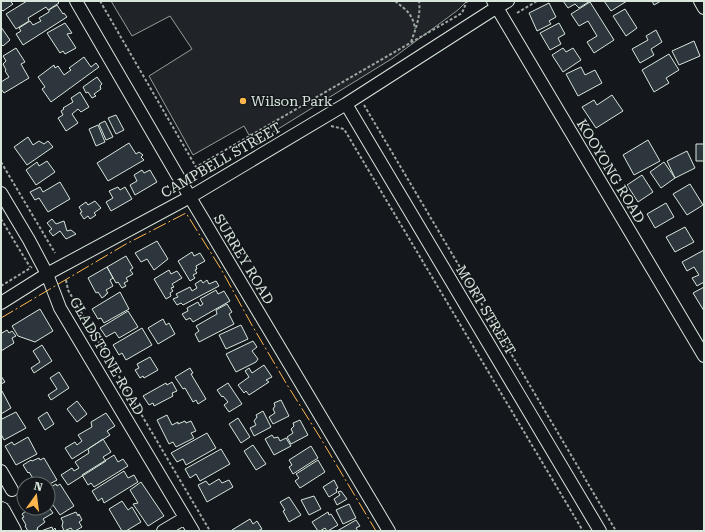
<svg xmlns="http://www.w3.org/2000/svg" width="705" height="532" viewBox="0 0 705 532" font-family="'Roboto Serif',serif">
<style>
.green{fill:#202428;stroke:#939e99}
.building{fill:#2c363c;stroke:#d8e6dc}
.lines{fill:none;stroke-linecap:round;stroke-linejoin:round}
.minor-casing{stroke:#d8e6dc;stroke-width:14}
.highway-casing{stroke:#d8e6dc;stroke-width:20}
.path{stroke:#9da8a2;stroke-width:2;stroke-dasharray:3 2;stroke-linecap:butt}
.minor{stroke:#14181c;stroke-width:12}
.highway{stroke:#14181c;stroke-width:18}
.power{stroke:#ffb74d;stroke-width:1;stroke-dasharray:14 3 2 3;stroke-linecap:butt}
.poi-dot{fill:#ffb74d;stroke:#14181c;stroke-width:1.5}
.labels{text-anchor:middle;dominant-baseline:central;stroke-width:3;stroke-linejoin:round;paint-order:stroke}
.poi-label{font-size:14px;fill:#d8e6dc;stroke:#14181c;text-anchor:start}
.street-label{font-size:14px;fill:#d8e6dc;stroke:#14181c}
</style>
<rect width="100%" height="100%" fill="#14181c"/>
<!-- green -->
<path class="green" d="M111 1H467L458 10 393 58 257 142 251 134 249 135 244 126 193 155 149 76 192 49 170 16 132 36Z"/>
<!-- building -->
<path class="building" d="M1 1H10L13 4 3 11 1 9Z
M27 1H57L59 3 48 10 46 7 28 18 29 21 16 29 6 14Z
M563 1H590L579 8 575 4 568 8Z
M604 1H627L611 11Z
M652 1H661L654 5Z
M590 2 614 40 594 53 587 42 597 36 588 21 579 26 571 14Z
M549 3 556 17 549 21 551 24 537 31 529 13Z
M57 5 63 14 64 13 67 17 23 45 16 34 21 31 19 28 30 21 33 25 41 21 39 18 49 12V10Z
M625 9 637 28 626 36 613 16Z
M65 23 72 33 67 34 76 48 65 54 63 51 60 53 47 33Z
M559 23 565 34 558 38 561 44 550 50 540 33Z
M1 27 10 40 3 46 1 44Z
M656 30 662 42 651 49 654 55 640 63 632 49 648 40 646 36Z
M694 41 700 56 679 65 672 51Z
M16 48 25 62 21 64 29 78 4 93 1 89V82L9 77 5 71 6 70 3 64 6 61 3 56Z
M563 48 566 52 573 48 581 60 563 72 552 55Z
M669 54 679 70 666 78 669 83 654 92 642 70Z
M84 57 91 67 96 63 99 67 51 102 42 89 45 87 38 77 54 65 55 68 58 66 64 75 71 70 69 68Z
M581 67 585 75 595 70 602 83 578 96 566 74Z
M97 77 102 84 100 86 101 89 94 94 96 96 92 98 88 92 86 93 83 87Z
M80 92 89 107 81 112 78 109 72 114 78 123 66 131 58 118 63 115 61 111 64 109 63 108 73 102 71 98Z
M612 95 623 111 596 128 582 107 594 100 597 105Z
M116 115 124 130 116 134 108 118Z
M105 121 113 137 106 140 99 124Z
M98 125 105 142 96 146 89 129Z
M28 137 33 145 39 141 44 144 48 141 53 147 27 165 14 147Z
M648 140 660 161 634 175 623 155Z
M129 143 136 154 139 152 143 155 141 157 144 160 108 181 97 163Z
M696 144H704V161H696Z
M687 151 695 168 675 178 667 161Z
M47 161 55 172 36 185 26 170 37 162 39 166Z
M664 162 675 178 661 188 650 172Z
M142 170 144 173 150 170 157 182 135 195 130 185 137 181 134 175Z
M642 175 653 192 638 202 627 185Z
M60 182 70 199 48 212 39 198 35 200 30 192 40 187 43 192Z
M690 184 703 205 687 215 673 194Z
M118 187 120 190 125 187 132 199 111 211 106 202 113 198 109 191Z
M95 201 101 208 94 213 96 215 90 219 88 216 84 219 80 213 82 212 79 207 86 202 88 205Z
M666 203 674 217 655 228 647 214Z
M52 219 56 224 64 221 67 231 71 230 76 234 66 239 60 231 53 236 49 231 52 229 47 223Z
M685 227 694 242 675 252 666 237Z
M157 241 168 259 154 270 147 259 141 262 135 253Z
M704 250V282L697 286 692 278 699 275 694 267 687 271 682 262Z
M192 252 194 256 200 253 205 261 196 266 197 269 195 270 197 273 193 275 195 278 190 281 178 261Z
M126 256 133 268 130 270 133 274 126 278 128 281 124 283 126 286 122 288 118 282 116 283 107 267Z
M107 267 113 278 110 280 113 286 106 290 108 293 106 294V295L102 298 98 292 96 293 88 278Z
M169 270 171 274 177 271 182 278 172 284 174 287 171 288 173 291 170 293 171 296 166 299 154 279Z
M201 280 203 283 207 280 209 284 216 281 219 286 183 305 181 303 177 305 173 299 178 297 176 294 190 287 192 291 197 288 195 284Z
M704 287V311L693 293Z
M216 290 218 294 224 291 230 301 193 322 190 318 186 320 182 314 188 311 187 308 198 302 200 306 203 304 200 299Z
M120 292 129 309 104 323 101 318 98 319 92 309Z
M227 304 232 312 229 314 234 324 199 342 195 334 199 331 196 326 217 314 216 310Z
M40 309 53 331 35 342 18 336 12 326Z
M128 311 138 327 119 338 115 332 106 337 100 328Z
M163 319 166 325 169 323 175 334 158 344 148 328Z
M241 325 248 339 226 349 219 335Z
M142 328 152 345 126 360 122 353 119 355 113 345Z
M7 330 9 333 12 331 16 336 12 338 14 343 1 351V331L2 333Z
M253 341 257 347 252 351 258 359 256 362 236 372 226 354Z
M42 345 52 361 34 373 31 368 40 362 33 351Z
M150 357 158 370 144 378 143 376 140 378 135 370 139 368 137 364Z
M264 365 272 377 266 380 269 382 249 395 246 391 244 393 238 385 249 377 245 371 249 368 252 373Z
M190 368 193 373 191 374 206 399 198 404 196 400 193 402 185 388 183 389 175 377Z
M59 372 69 388 51 400 48 395 57 389 50 378Z
M1 376 5 382 1 384Z
M172 382 177 391 172 393 173 396 154 406 153 403 149 405 143 396 166 383 167 385Z
M228 383 242 404 229 412 224 405 228 402 223 396 222 397 217 390Z
M2 391 11 408 1 414V392Z
M281 400 289 416 273 424 269 417 275 413 273 409 275 406 274 403Z
M77 401 87 414 77 422 67 409Z
M263 411 271 427 254 436 250 428 256 425 254 421 257 417 256 415Z
M16 412 26 428 4 440 1 434V417L2 419Z
M47 412 54 424 45 430 38 418Z
M106 413 115 426 107 431 110 435 72 459 65 448 75 442 77 445 82 441 78 435 92 427 91 422Z
M167 415 172 425 178 422V424L185 421 186 423 191 421 196 431 191 433 194 438 176 447 173 442 169 444 157 420Z
M238 418 250 437 241 443 229 424Z
M300 420 308 435 291 444 287 437 293 433 291 429 294 426 293 423Z
M207 433 216 448 186 465 183 459 177 462 171 453Z
M272 435 274 438 278 437 280 441 286 438 291 446 274 455 265 439Z
M28 437 37 454 16 465 5 446 12 442 14 445Z
M103 439 111 452 103 457 106 461 68 485 61 475 72 468 74 471 79 468 75 462 89 453 88 449Z
M253 445 266 464 256 470 244 451Z
M311 446 318 458 293 474 289 467 292 465 289 460Z
M221 449 230 464 200 481 196 474 190 478 185 469Z
M114 455 118 462 123 459 128 466 94 487 91 483 88 485 82 475Z
M39 458 40 460 44 458 57 480 48 485V484H40L37 478 34 480 29 472 28 473 23 465 31 460 32 461Z
M318 460 325 472 300 488 295 481 299 478 296 474Z
M124 471 128 478 134 475 138 482 104 503 102 498 98 501 92 491Z
M219 479 222 483 229 480 233 487 207 502 198 485 206 481 209 485Z
M334 480 338 488 336 489 337 492 329 497 323 487Z
M141 482 164 516 148 526 133 504 138 503 130 490Z
M56 484 57 486 60 484 74 506 60 515 53 505 50 506 48 503V486L49 488Z
M341 491 347 499 337 505 334 499 340 495 338 492Z
M314 496 321 509 309 515 301 500Z
M289 497 301 515 289 522 283 511 285 510 280 502Z
M122 501 128 510 132 507 141 522 126 531H122L109 509Z
M349 504 356 518 343 524 336 510Z
M48 506 53 513 43 519 45 522 37 528 38 529 35 531H28L25 526 26 525 22 518 24 517 22 514 30 508H48Z
M76 512 78 516 79 514 82 520 79 522 82 527 75 531H73L71 528 64 531 62 526 63 522 61 518Z
M328 512 329 515 331 514 338 525 328 531H327L325 528 320 531H318L312 522Z
M250 519 253 524 257 521 262 529 258 531H233L232 530Z
M356 520 360 526 356 528 358 531H337Z
M52 527 53 530 55 528 56 531H41Z"/>
<g class="lines">
<defs>
<path id="minor" d="M76 1 194 204 389 531
M493 1 704 356
M700 1 704 8
M346 104 600 531
M1 193 29 240 47 274 60 308 193 531
M1 303 47 274 190 197 346 104 491 11 508 1
M1 471 12 490
M163 531 185 518"/>
<path id="highway" d="M1 511 12 531"/>
</defs>
<!-- minor casing -->
<use href="#minor" class="minor-casing"/>
<!-- highway casing -->
<use href="#highway" class="highway-casing"/>
<!-- path -->
<path class="path" d="M100 1 196 167 462 13 467 1
M395 1C406 10 413 14 415 29
M517 13 537 1
M411 42C416 28 421 15 419 1
M364 105 616 531
M331 126 344 129 583 531
M1 162 55 253
M1 219 30 267
M66 280 68 290 210 531
M1 286 32 267"/>
<!-- minor -->
<use href="#minor" class="minor"/>
<!-- highway -->
<use href="#highway" class="highway"/>
<!-- power -->
<path class="power" d="M1 318 126 244 186 213 221 269 253 327 286 383 321 439 376 531"/>
</g>
<!-- markers -->
<circle class="poi-dot" cx="243" cy="101" r="4"/>
<g class="labels">
<!-- poi labels -->
<g class="poi-label">
<text x="251" y="101">Wilson Park</text>
</g>
<!-- street labels -->
<g class="street-label">
<text transform="translate(221 160) rotate(-30)">CAMPBELL STREET</text>
<text transform="translate(611 171) rotate(59)">KOOYONG ROAD</text>
<text transform="translate(244 259) rotate(59)">SURREY ROAD</text>
<text transform="translate(486 310) rotate(59)">MORT STREET</text>
<text transform="translate(107 356) rotate(60)">GLADSTONE ROAD</text>
</g>
</g>
<!-- border -->
<rect width="705" height="532" fill="none" stroke="#d8e6dc" stroke-width="4"/>
<!-- north arrow -->
<g transform="translate(36 496) rotate(14)"><circle r="19" fill="#14181c" stroke="#626a69"/>
<path d="M0-3L7 15L0 10L-7 15Z" fill="#ffb74d"/>
<text y="-6" font-size="11" font-weight="bold" text-anchor="middle" fill="#d8e6dc">N</text>
</g>
</svg>
